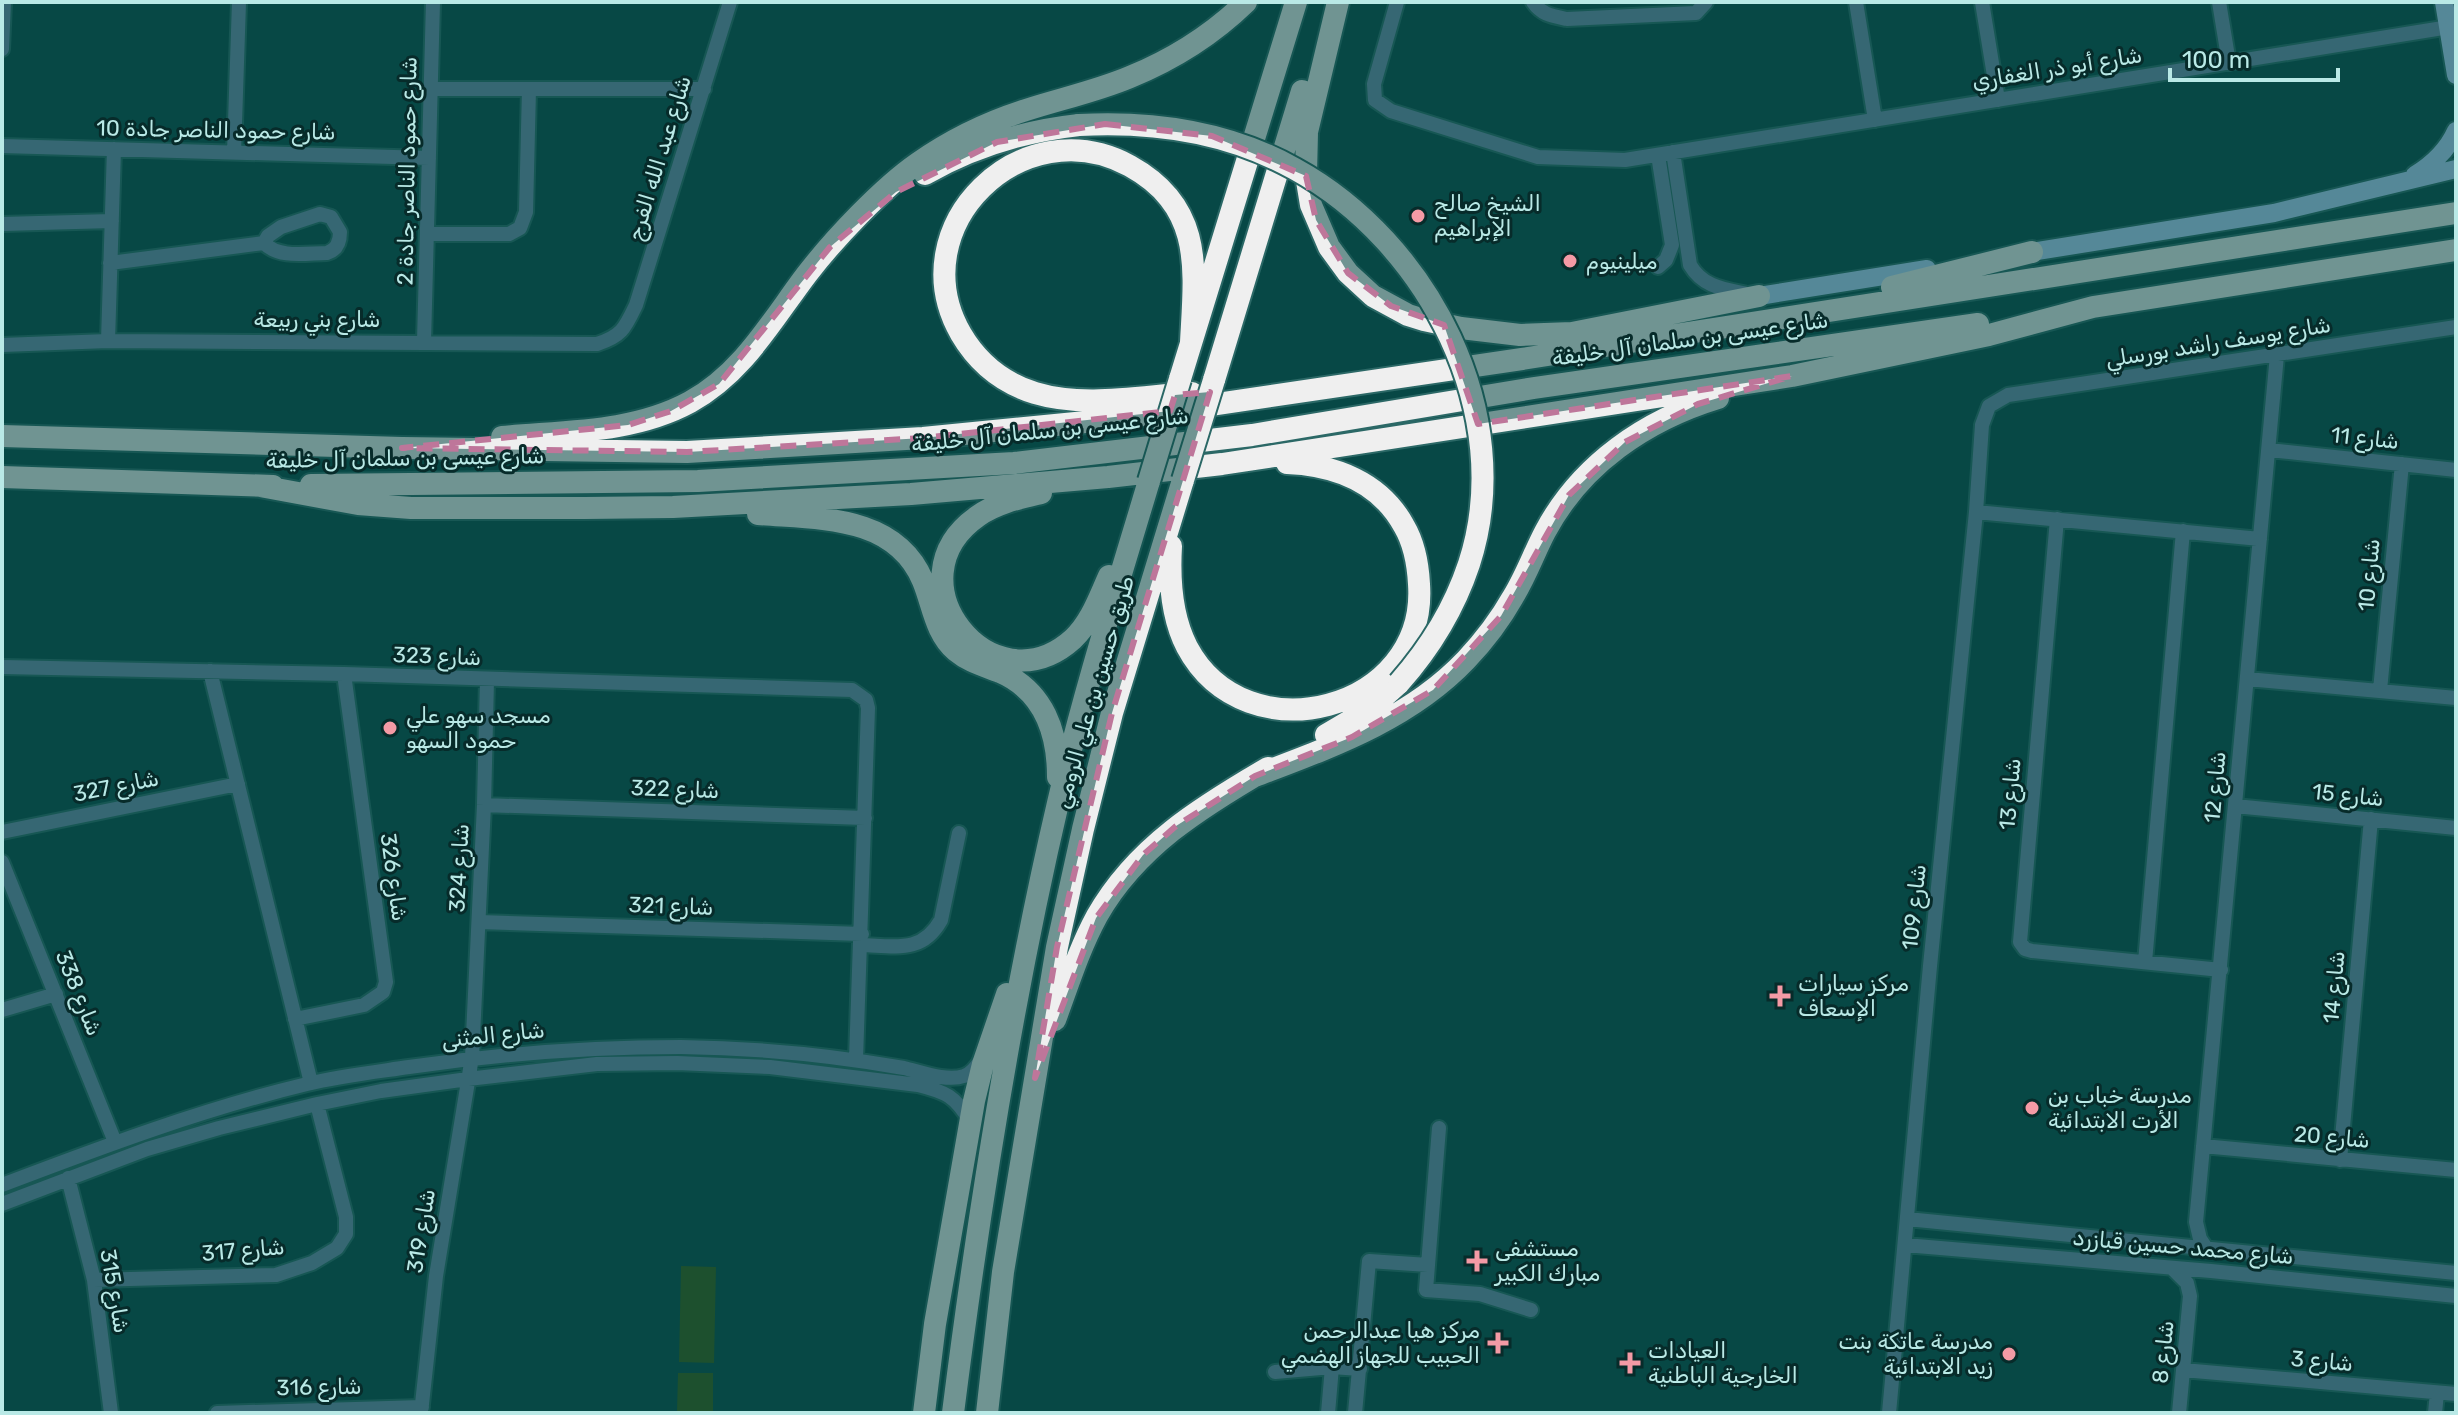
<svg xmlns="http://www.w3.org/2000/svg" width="2458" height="1415" viewBox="0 0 2458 1415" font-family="Rubik,Cairo,sans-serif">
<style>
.green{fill:#385913}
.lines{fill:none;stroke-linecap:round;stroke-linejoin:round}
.minor-casing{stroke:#2b6866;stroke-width:18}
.major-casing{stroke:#2b6866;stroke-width:22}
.highway-casing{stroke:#2b6866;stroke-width:26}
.minor{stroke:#708caa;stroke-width:14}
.major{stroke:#b4d6fc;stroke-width:18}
.highway{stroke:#efefef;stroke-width:22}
.highway-bridge-casing{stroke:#2b6866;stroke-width:26;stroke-linecap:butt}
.highway-bridge{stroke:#efefef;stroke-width:22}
.marked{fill:none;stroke:#be769a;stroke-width:6;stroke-dasharray:16 10;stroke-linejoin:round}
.poi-dot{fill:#f49aa5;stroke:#072b2a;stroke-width:3}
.labels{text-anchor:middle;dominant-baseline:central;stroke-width:6;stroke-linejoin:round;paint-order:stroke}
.street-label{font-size:22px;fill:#b9e9e6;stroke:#072b2a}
.poi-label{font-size:22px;fill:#b9e9e6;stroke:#072b2a;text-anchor:start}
</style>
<rect width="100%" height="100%" fill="#074846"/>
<!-- green -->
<path class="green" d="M681 1266 716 1267 714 1363 679 1362Z
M678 1373H713V1413H677Z"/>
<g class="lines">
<defs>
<path id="minor" d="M1397 2 1374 84 1375 100 1391 111 1538 157 1625 160 2449 27
M1533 2C1542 15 1552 16 1567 19L1696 13 1706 2
M1856 2 1875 120
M1982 2 1998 100
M2219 2 2229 63
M2 49 4 2
M431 89H704
M2 146 429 158
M1673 152 1690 265C1703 287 1723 289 1747 294
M234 153 239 2
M2 224 112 221
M427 234H509L520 228 526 212 529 89
M110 263 264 243C279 259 307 253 327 253 337 250 340 242 340 232L331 217 320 214 281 227 268 236 264 243
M1658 267 1666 260 1672 245 1658 155
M108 341 114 149
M424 342 433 2
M2 345 108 341 597 344C622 336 625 328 636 305L730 2
M2269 450 2456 470
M1976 512 2260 539
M2057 519 2020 942 2025 949 2032 951 2221 970
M2 667 344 674 852 690 866 700 868 708 856 1059
M210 671 311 1083
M2247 679 2456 698
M2380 690 2402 464
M484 805 865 818
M2235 806 2456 828
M2 832 238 784
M2 862 115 1142
M479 922 862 934
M861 945C895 946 922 954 941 920L959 833
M2145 962 2183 531
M2 1010 56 994
M295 1019 364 1005 383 992 386 982 344 674
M2203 1146 2456 1170
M2340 1160 2371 819
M68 1178 94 1280 111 1413
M2 1185C102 1147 203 1109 307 1084 340 1076 375 1072 409 1067 499 1054 590 1047 681 1047 755 1048 831 1055 904 1068 921 1072 947 1082 964 1076 971 1074 977 1066 981 1060
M2 1204 147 1149 219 1128 317 1104 381 1091 468 1079 597 1064 677 1063 770 1067 918 1085C946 1092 955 1096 970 1121
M1907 1219 2456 1273
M1905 1245 2211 1271 2456 1296
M2206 1248 2200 1239 2196 1222 2277 355
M1428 1265 1439 1128
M2173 1269 2187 1283 2190 1296 2179 1413
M94 1280 276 1275 312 1263 337 1248 346 1234V1217L317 1104
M2183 1370 2456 1394
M1275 1372 1332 1367 1360 1369
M217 1413 422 1407
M421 1413 436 1276 472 1057 484 805 487 680
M1328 1413 1332 1367
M1355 1413 1369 1261 1428 1265 1426 1290 1480 1294 1531 1310
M1889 1413 1930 966 1976 512 1982 425 1989 406 2008 395 2456 327
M2435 1413 2437 1393"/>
<path id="major" d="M2444 2 2456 75
M2415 175C2433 164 2447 151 2456 131
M2019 254 2274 213 2456 169
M1759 296 1927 269"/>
<path id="highway" d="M1338 2 1307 132 1306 175 1311 205 1329 247 1348 273 1373 296 1408 315 1424 320 1461 328 1520 335 1572 333 1759 296
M925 174C972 147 1025 131 1079 125
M1892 287 2032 252
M1191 342C1195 269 1204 207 1130 166 1023 107 899 226 961 334 978 363 1003 383 1035 393 1084 408 1142 396 1192 393
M1180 379 1296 2
M1214 380 1302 91
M2 436 402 448 687 452 923 438 1116 419 1522 359 2456 213
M502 437C566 431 633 433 690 402 743 373 772 320 807 274 834 239 882 188 918 163 951 140 988 122 1026 110 1060 99 1097 91 1130 77 1174 59 1212 35 1246 2
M2 477 273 486
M311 485 698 481 1014 463 1252 435 1534 388 1978 324
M260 486 358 504 411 508H585L673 507 911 494 1108 477 1222 464 1792 376 1989 335 2093 307 2456 250
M1041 493C1020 498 996 503 978 516 886 580 992 712 1073 639 1091 622 1099 598 1109 576
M758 514C817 519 895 514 923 581 933 605 935 633 956 651 969 662 985 666 1000 672 1044 691 1058 733 1058 777
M1171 546C1169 580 1171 616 1187 647 1246 758 1428 711 1419 584 1418 565 1414 543 1404 526 1380 482 1335 465 1287 463
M1326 735 1370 709 1399 683
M1255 776C1331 747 1409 720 1466 660 1484 641 1500 620 1513 597 1526 576 1534 553 1545 532 1581 464 1646 420 1718 398
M1055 1020C1068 985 1079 949 1097 916 1136 847 1201 807 1268 768
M924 1413 935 1324 974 1101 983 1064 1007 994
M953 1413C979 1208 1011 1004 1058 803 1083 695 1117 588 1149 481
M987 1413 1003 1272 1057 947 1083 829 1112 713 1183 480"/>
</defs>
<!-- minor casing -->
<use href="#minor" class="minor-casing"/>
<!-- major casing -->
<use href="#major" class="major-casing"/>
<!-- highway casing -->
<use href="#highway" class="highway-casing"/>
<!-- minor -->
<use href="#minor" class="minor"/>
<!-- major -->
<use href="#major" class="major"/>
<!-- highway -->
<use href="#highway" class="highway"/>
<defs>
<path id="highway-bridge" d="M1079 125C1154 121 1229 132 1295 169 1428 242 1518 414 1469 564 1454 609 1430 648 1399 683
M1183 480 1214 380
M1149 481 1180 379"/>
</defs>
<!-- highway-bridge casing -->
<use href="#highway-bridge" class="highway-bridge-casing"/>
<!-- highway-bridge -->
<use href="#highway-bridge" class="highway-bridge"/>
</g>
<!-- marked area -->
<path d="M0 0H2458V1415H0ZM1105 124 1212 136 1306 176 1316 220 1348 273 1391 306 1444 325 1478 424 1792 376 1698 404 1625 442 1569 495 1501 616 1433 690 1352 737 1255 776 1176 826 1143 855 1096 918 1035 1078 1057 947 1112 713 1210 392 1175 395 1170 411 923 438 687 452 402 448 628 425 671 411 719 384 830 247 896 192 997 142Z" fill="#074846" fill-opacity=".55" fill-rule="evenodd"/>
<path class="marked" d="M1105 124 1212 136 1306 176 1316 220 1348 273 1391 306 1444 325 1478 424 1792 376 1698 404 1625 442 1569 495 1501 616 1433 690 1352 737 1255 776 1176 826 1143 855 1096 918 1035 1078 1057 947 1112 713 1210 392 1175 395 1170 411 923 438 687 452 402 448 628 425 671 411 719 384 830 247 896 192 997 142Z"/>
<!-- markers -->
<g class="poi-dot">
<circle cx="1418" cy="216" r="8"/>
<circle cx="1570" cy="261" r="8"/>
<circle cx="390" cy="728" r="8"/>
<path d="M1776 984h8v8h8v8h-8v8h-8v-8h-8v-8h8z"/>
<circle cx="2032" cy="1108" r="8"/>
<path d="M1473 1249h8v8h8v8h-8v8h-8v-8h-8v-8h8z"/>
<path d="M1494 1331h8v8h8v8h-8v8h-8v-8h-8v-8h8z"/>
<circle cx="2009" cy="1354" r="8"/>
<path d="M1626 1351h8v8h8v8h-8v8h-8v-8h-8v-8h8z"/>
</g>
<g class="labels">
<!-- street labels -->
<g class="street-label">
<text transform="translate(2057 68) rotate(-9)">شارع أبو ذر الغفاري</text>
<text transform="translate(216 130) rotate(1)">شارع حمود الناصر جادة 10</text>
<text transform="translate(659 158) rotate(-73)">شارع عبد الله الفرج</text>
<text transform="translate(407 171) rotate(-89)">شارع حمود الناصر جادة 2</text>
<text x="317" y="319">شارع بني ربيعة</text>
<text transform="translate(1690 339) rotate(-8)">شارع عيسى بن سلمان آل خليفة</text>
<text transform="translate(2218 342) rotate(-9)">شارع يوسف راشد بورسلي</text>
<text transform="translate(1050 430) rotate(-6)">شارع عيسى بن سلمان آل خليفة</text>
<text transform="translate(2365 438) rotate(6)">شارع 11</text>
<text transform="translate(405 458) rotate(-1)">شارع عيسى بن سلمان آل خليفة</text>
<text transform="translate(2369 575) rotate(-85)">شارع 10</text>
<text transform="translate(437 656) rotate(2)">شارع 323</text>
<text transform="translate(1094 692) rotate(-74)">طريق حسين بن علي الرومي</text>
<text transform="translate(116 786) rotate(-11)">شارع 327</text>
<text transform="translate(2215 787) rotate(-85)">شارع 12</text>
<text transform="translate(675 789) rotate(2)">شارع 322</text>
<text transform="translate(2010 794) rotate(-85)">شارع 13</text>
<text transform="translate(2348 795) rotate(6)">شارع 15</text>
<text transform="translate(459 868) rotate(-87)">شارع 324</text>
<text transform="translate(394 877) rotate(82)">شارع 326</text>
<text transform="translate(671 906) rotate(2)">شارع 321</text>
<text transform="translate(1914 907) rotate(-84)">شارع 109</text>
<text transform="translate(2334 987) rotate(-85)">شارع 14</text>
<text transform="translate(79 993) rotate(68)">شارع 338</text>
<text transform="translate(493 1035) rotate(-6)">شارع المثنى</text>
<text transform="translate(2332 1137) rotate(5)">شارع 20</text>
<text transform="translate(421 1231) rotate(-81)">شارع 319</text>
<text transform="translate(2183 1247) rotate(5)">شارع محمد حسين قبازرد</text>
<text transform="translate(243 1250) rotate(-5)">شارع 317</text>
<text transform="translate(115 1291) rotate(80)">شارع 315</text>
<text transform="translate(2163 1352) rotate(-84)">شارع 8</text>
<text transform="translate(2322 1361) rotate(5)">شارع 3</text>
<text transform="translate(319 1387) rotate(-1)">شارع 316</text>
</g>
<!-- poi labels -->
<g class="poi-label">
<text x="1434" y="203">الشيخ صالح<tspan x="1434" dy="25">الإبراهيم</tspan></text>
<text x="1586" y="261">ميلينيوم</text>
<text x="406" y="715">مسجد سهو علي<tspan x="406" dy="25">حمود السهو</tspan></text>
<text x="1798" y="983">مركز سيارات<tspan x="1798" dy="25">الإسعاف</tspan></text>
<text x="2048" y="1095">مدرسة خباب بن<tspan x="2048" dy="25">الأرت الابتدائية</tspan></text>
<text x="1495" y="1248">مستشفى<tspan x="1495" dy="25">مبارك الكبير</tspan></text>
<text x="1480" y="1330" text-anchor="end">مركز هيا عبدالرحمن<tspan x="1480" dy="25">الحبيب للجهاز الهضمي</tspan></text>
<text x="1993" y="1341" text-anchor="end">مدرسة عاتكة بنت<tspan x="1993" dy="25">زيد الابتدائية</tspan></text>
<text x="1648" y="1350">العيادات<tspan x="1648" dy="25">الخارجية الباطنية</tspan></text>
</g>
</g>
<!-- border -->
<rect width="2458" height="1415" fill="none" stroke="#b9e9e6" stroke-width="8"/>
<!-- scale -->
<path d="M2170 68v12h168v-12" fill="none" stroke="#b9e9e6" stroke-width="4"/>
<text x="2182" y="68" font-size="24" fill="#b9e9e6" stroke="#072b2a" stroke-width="6" paint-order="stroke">100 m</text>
</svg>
